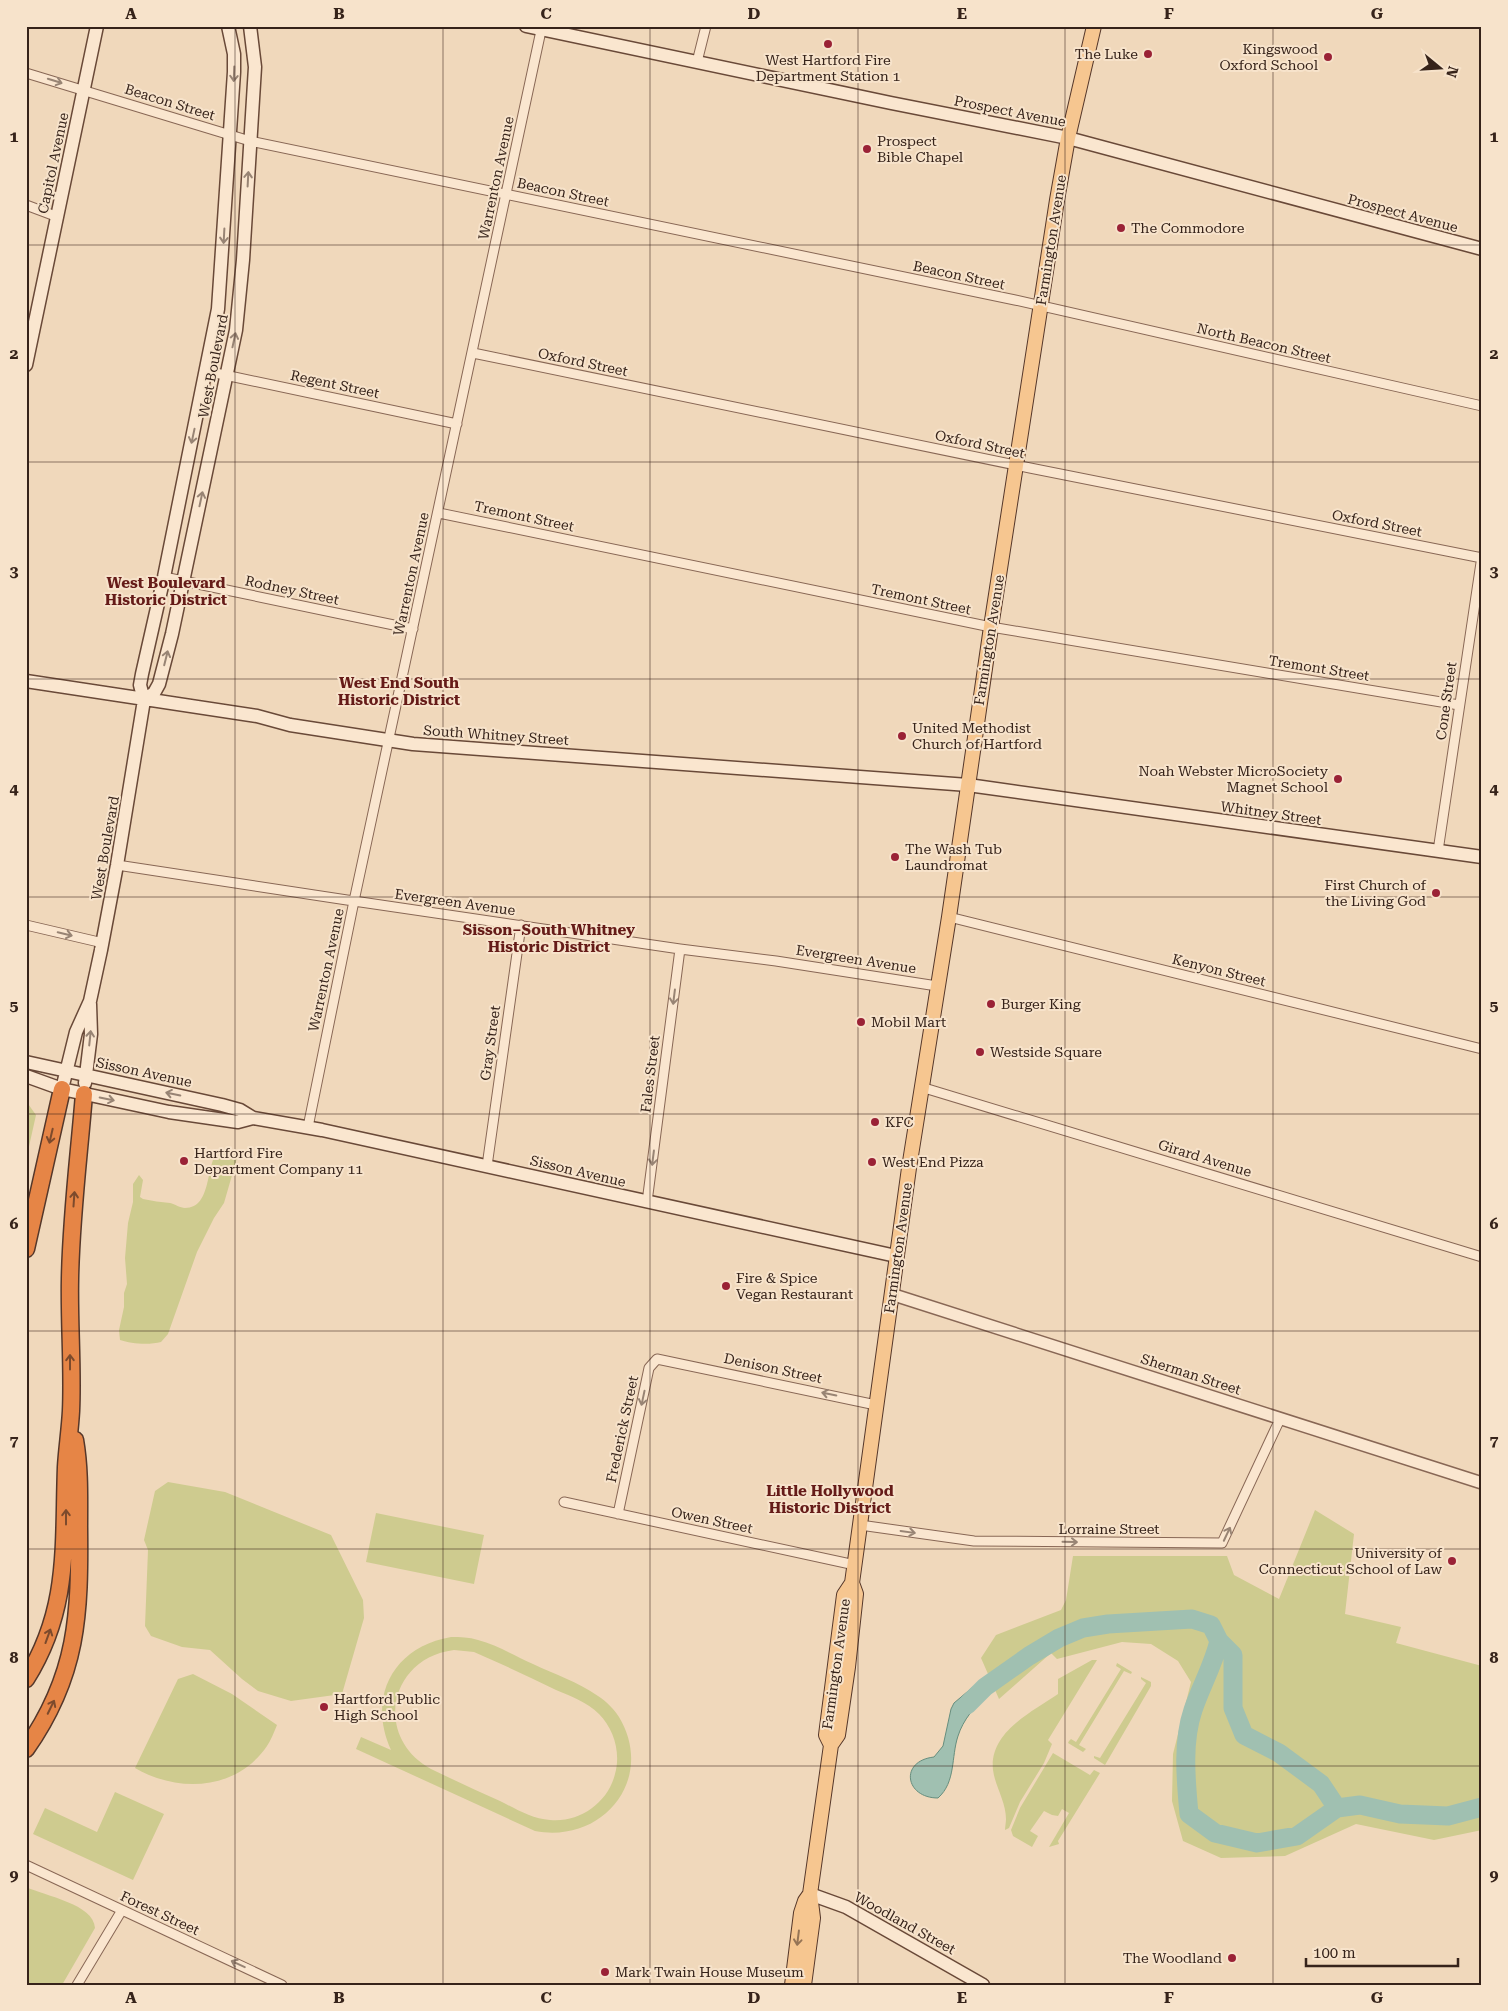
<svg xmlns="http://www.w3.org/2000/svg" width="1508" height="2011" viewBox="0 0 1508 2011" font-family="'Roboto Serif',serif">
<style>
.green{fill:#cecb8f;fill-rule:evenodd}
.water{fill:#a0c0b1;stroke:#678e7e}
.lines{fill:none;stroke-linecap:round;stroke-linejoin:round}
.river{stroke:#a0c0b1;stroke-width:19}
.minor-casing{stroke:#886755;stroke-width:11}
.tertiary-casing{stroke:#886755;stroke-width:14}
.secondary-casing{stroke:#694938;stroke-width:15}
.primary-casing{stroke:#55372a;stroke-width:16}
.motorway-casing{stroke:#55372a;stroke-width:19}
.minor{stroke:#fae6cf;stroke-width:9}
.tertiary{stroke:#fae6cf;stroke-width:11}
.secondary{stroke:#fae6cf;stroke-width:12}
.primary{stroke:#f6c690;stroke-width:14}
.motorway{stroke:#e68546;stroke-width:16}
.oneway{stroke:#988474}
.oneway2{stroke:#7c4a2c}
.oneway3{stroke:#967455}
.grid{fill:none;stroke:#36231a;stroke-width:1;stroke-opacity:0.55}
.poi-dot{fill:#9a2236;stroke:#f7e3cb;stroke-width:2}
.labels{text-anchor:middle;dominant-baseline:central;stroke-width:4;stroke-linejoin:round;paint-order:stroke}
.poi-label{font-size:14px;fill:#36231a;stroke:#f7e3cb;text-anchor:start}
.street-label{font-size:14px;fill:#36231a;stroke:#f7e3cb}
.neighbourhood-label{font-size:15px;font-weight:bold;fill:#651b18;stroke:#f7e3cb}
.neatline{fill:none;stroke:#36231a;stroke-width:2}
.grid-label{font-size:16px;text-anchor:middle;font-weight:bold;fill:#36231a}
</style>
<rect width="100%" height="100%" fill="#f0d8bb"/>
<!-- green -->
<path class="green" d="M26 1101 36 1115 26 1160Z
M219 1150 232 1153 237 1158 224 1203 214 1218 197 1252 168 1334 161 1342C150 1345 131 1344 120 1340L119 1330 124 1307V1293L127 1284 125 1258 128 1223 133 1202V1184L139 1175 143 1180 140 1197 143 1199C152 1201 161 1202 170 1203 175 1204 180 1208 185 1208 213 1208 205 1162 219 1150Z
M168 1482 225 1492 331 1535 363 1600 364 1618 342 1694 291 1701 258 1691 242 1679 210 1650 182 1647 151 1636 145 1626 148 1550 144 1540 155 1491Z
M1315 1510 1354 1534 1345 1614 1401 1627 1396 1643 1482 1666V1830L1434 1840 1356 1824 1285 1856 1221 1858 1183 1841 1172 1801 1173 1754 1191 1682 1178 1661 1151 1644 1122 1642 1057 1659 1051 1653 999 1699 981 1658 996 1635 1061 1610 1066 1600 1073 1556H1227L1234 1575 1279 1599Z
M376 1513 484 1535 474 1584 366 1562Z
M451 1637C460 1637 469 1637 478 1640 497 1645 515 1656 533 1664 554 1674 578 1682 598 1696 606 1701 614 1709 619 1717 656 1779 603 1844 535 1831L356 1749 361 1737 391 1750C367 1697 393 1647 451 1637ZM454 1650 474 1652 483 1656C508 1667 532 1678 556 1690 570 1696 587 1702 599 1714 614 1729 621 1753 615 1774 608 1803 579 1823 550 1820 532 1819 516 1809 500 1801 477 1791 454 1780 431 1769 373 1737 389 1658 454 1650Z
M1092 1660H1097L1048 1740 1052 1744 1044 1763 1020 1802 1009 1828 1005 1830C1005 1827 1006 1822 1006 1819 1006 1802 995 1786 993 1770 989 1732 1032 1712 1058 1694V1679Z
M1117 1663 1132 1672 1131 1674 1124 1671 1079 1745 1086 1749 1083 1752 1068 1743 1069 1741 1071 1739 1076 1742 1121 1669 1116 1666Z
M193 1674 232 1694 277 1725C274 1732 271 1740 267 1746 236 1791 178 1793 135 1768L178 1679Z
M1141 1677 1151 1682V1686L1105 1765 1094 1758V1756L1100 1758 1146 1683 1141 1679Z
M1053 1753 1090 1775 1094 1770 1100 1773 1058 1841 1059 1844 1049 1847 1069 1813 1062 1809 1058 1816 1052 1815 1044 1811 1030 1831 1038 1836 1032 1847 1013 1836 1011 1830 1020 1808Z
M115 1792 164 1814 133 1880 33 1834 45 1808 97 1832Z
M26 1887C45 1896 94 1904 95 1928L62 1985H26Z"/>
<!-- water -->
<path class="water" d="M980 1681 985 1687 987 1695C975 1706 963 1720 958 1736 951 1757 956 1782 938 1798 905 1798 899 1761 934 1757L943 1746 951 1709 954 1703Z"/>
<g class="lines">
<!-- river -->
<path class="river" d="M1219 1641 1233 1655V1708L1244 1735 1279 1753 1321 1784 1337 1808
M967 1705 985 1687 1029 1656 1059 1638 1083 1628 1108 1624 1192 1619 1211 1625 1219 1641C1213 1666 1201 1686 1193 1710 1182 1742 1186 1781 1189 1814L1215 1833 1257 1843 1297 1836 1337 1808 1360 1805 1400 1814 1448 1816 1482 1807"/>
<defs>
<path id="minor" d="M697 62 706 26
M26 73 250 141 1015 300 1482 406
M26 205 58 217
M473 353 1030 468 1482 558
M206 371 457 424
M439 513 991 627 1459 705
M164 577 413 629
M1438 851 1482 556
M117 865 347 900 680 949 776 961 937 986
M949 917 1482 1049
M26 925 103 943
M921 1087 1482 1257
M308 1127 354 901 542 26
M487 1166 521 925
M647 1202 680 949
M564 1502 855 1565
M618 1514 649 1368 657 1359 876 1405
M860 1525 974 1541 1222 1543 1280 1419
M26 1865 282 1985
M77 1985 122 1910"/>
<path id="tertiary" d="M891 1294 1482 1483"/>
<path id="secondary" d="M526 26 891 103 1068 138 1482 249
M26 365 97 26
M26 681 257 716 290 725 413 744 968 785 1482 857
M144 700 154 693 159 684 172 634 236 330 243 260 255 67 250 26
M26 1062 222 1105 240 1110 253 1118 322 1130 896 1256
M26 1076 62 1089 169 1112 238 1122 253 1118
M85 1083 91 1034 90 1004
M62 1089 76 1032 90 1001 101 950 117 865 144 700 140 685 142 674 164 577 218 309 234 72V54L228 26
M810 1894 846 1907 983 1985"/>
<path id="primary" d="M831 1745 826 1735 844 1595 852 1583 909 1168 949 917 991 627 1057 200 1068 138 1094 26
M792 1985 801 1913 805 1901 810 1894
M804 1985 813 1918 810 1894 831 1745 838 1735 848 1667 856 1594 852 1583"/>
<path id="motorway" d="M26 1249 62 1089
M26 1679C70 1609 63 1546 66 1467 67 1449 70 1430 71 1411 73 1367 69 1323 70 1279 71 1217 79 1156 84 1094
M26 1749C78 1675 80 1614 79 1527 79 1498 80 1469 75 1440"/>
</defs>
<!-- minor casing -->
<use href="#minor" class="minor-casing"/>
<!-- tertiary casing -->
<use href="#tertiary" class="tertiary-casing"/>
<!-- secondary casing -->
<use href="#secondary" class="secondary-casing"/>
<!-- primary casing -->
<use href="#primary" class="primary-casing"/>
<!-- motorway casing -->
<use href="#motorway" class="motorway-casing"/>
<!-- minor -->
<use href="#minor" class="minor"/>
<!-- tertiary -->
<use href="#tertiary" class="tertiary"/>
<!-- secondary -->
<use href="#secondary" class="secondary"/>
<!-- primary -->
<use href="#primary" class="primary"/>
<!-- motorway -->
<use href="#motorway" class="motorway"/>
</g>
<!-- one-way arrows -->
<defs><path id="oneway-shaft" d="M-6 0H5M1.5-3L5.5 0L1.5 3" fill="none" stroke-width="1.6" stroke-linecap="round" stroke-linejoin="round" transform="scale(1.25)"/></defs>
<g class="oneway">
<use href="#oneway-shaft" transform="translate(234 74) rotate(92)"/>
<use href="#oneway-shaft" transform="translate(55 81) rotate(17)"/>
<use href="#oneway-shaft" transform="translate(248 179) rotate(-87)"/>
<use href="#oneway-shaft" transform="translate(224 236) rotate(93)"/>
<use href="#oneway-shaft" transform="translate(234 340) rotate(-78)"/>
<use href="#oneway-shaft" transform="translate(193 436) rotate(102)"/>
<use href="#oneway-shaft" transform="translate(201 499) rotate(-78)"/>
<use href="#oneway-shaft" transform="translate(166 658) rotate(-76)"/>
<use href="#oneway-shaft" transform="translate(65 934) rotate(13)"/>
<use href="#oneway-shaft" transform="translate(674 997) rotate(97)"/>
<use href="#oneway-shaft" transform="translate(90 1038) rotate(-84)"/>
<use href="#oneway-shaft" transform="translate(173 1094) rotate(-168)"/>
<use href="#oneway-shaft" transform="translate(107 1099) rotate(12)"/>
<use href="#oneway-shaft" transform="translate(653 1158) rotate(97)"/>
<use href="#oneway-shaft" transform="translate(829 1394) rotate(-168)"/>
<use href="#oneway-shaft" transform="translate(643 1398) rotate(102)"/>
<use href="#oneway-shaft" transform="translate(908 1532) rotate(8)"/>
<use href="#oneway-shaft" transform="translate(1227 1534) rotate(-65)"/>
<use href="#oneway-shaft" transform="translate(1070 1542) rotate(1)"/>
<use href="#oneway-shaft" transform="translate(238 1964) rotate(-155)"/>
</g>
<g class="oneway2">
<use href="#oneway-shaft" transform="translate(51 1136) rotate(103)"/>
<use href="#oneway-shaft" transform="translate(74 1199) rotate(-86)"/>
<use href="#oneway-shaft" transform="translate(70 1362) rotate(-90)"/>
<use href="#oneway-shaft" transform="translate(66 1517) rotate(-90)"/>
<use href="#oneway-shaft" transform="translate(48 1636) rotate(-70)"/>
<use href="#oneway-shaft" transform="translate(51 1707) rotate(-64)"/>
</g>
<use class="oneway3" href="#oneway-shaft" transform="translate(798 1938) rotate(97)"/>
<!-- grid -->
<path class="grid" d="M235 26V1985M443 26V1985M650 26V1985M858 26V1985M1065 26V1985M1273 26V1985M26 245H1482M26 462H1482M26 679H1482M26 897H1482M26 1114H1482M26 1331H1482M26 1549H1482M26 1766H1482"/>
<!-- markers -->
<g class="poi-dot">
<circle cx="828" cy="44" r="5"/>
<circle cx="1148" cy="54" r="5"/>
<circle cx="1328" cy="57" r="5"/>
<circle cx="867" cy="149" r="5"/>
<circle cx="1121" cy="228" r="5"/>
<circle cx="902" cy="736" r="5"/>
<circle cx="1338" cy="779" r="5"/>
<circle cx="895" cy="857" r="5"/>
<circle cx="1436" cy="893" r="5"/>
<circle cx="991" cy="1004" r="5"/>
<circle cx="861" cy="1022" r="5"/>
<circle cx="980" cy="1052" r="5"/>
<circle cx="875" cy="1122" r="5"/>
<circle cx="184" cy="1161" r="5"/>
<circle cx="872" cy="1162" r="5"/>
<circle cx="726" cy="1286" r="5"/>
<circle cx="1452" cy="1561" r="5"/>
<circle cx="324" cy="1707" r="5"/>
<circle cx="1232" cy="1958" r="5"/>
<circle cx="605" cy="1972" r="5"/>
</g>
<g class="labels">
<!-- poi labels -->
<g class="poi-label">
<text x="1318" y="49" text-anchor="end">Kingswood<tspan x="1318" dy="16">Oxford School</tspan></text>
<text x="1138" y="54" text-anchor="end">The Luke</text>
<text x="828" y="60" text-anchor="middle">West Hartford Fire<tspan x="828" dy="16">Department Station 1</tspan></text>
<text x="877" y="141">Prospect<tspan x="877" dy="16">Bible Chapel</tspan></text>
<text x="1131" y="228">The Commodore</text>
<text x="912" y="728">United Methodist<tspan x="912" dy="16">Church of Hartford</tspan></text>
<text x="1328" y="771" text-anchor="end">Noah Webster MicroSociety<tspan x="1328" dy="16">Magnet School</tspan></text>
<text x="905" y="849">The Wash Tub<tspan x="905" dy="16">Laundromat</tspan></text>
<text x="1426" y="885" text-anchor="end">First Church of<tspan x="1426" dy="16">the Living God</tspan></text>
<text x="1001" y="1004">Burger King</text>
<text x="871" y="1022">Mobil Mart</text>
<text x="990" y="1052">Westside Square</text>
<text x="885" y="1122">KFC</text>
<text x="194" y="1153">Hartford Fire<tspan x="194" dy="16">Department Company 11</tspan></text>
<text x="882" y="1162">West End Pizza</text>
<text x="736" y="1278">Fire &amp; Spice<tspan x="736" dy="16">Vegan Restaurant</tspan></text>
<text x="1442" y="1553" text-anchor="end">University of<tspan x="1442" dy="16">Connecticut School of Law</tspan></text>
<text x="334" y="1699">Hartford Public<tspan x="334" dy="16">High School</tspan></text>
<text x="1222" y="1958" text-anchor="end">The Woodland</text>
<text x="615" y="1972">Mark Twain House Museum</text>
</g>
<!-- street labels -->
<g class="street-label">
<text transform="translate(170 102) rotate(17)">Beacon Street</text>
<text transform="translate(1010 111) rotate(11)">Prospect Avenue</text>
<text transform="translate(53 163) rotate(-78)">Capitol Avenue</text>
<text transform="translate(496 178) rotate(-78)">Warrenton Avenue</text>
<text transform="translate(563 192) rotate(12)">Beacon Street</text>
<text transform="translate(1403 213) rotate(15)">Prospect Avenue</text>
<text transform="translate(1051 240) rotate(-81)">Farmington Avenue</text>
<text transform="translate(959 275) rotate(12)">Beacon Street</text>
<text transform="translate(1264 343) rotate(13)">North Beacon Street</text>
<text transform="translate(583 362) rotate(12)">Oxford Street</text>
<text transform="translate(213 366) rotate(-79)">West Boulevard</text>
<text transform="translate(335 384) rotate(12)">Regent Street</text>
<text transform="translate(980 444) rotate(12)">Oxford Street</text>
<text transform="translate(524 516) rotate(12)">Tremont Street</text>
<text transform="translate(1377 523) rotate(11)">Oxford Street</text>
<text transform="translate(411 574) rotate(-78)">Warrenton Avenue</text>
<text transform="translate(292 590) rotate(12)">Rodney Street</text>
<text transform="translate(921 599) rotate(12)">Tremont Street</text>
<text transform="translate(989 640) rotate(-81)">Farmington Avenue</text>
<text transform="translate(1319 668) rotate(9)">Tremont Street</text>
<text transform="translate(1446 701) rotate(-82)">Cone Street</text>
<text transform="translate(496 735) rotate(4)">South Whitney Street</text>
<text transform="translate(1271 813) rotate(8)">Whitney Street</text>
<text transform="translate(105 848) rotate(-80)">West Boulevard</text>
<text transform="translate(455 902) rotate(8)">Evergreen Avenue</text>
<text transform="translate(856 959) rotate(9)">Evergreen Avenue</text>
<text transform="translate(326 970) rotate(-78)">Warrenton Avenue</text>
<text transform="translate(1219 970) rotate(14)">Kenyon Street</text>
<text transform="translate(490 1043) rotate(-82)">Gray Street</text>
<text transform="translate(144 1072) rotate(12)">Sisson Avenue</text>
<text transform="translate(650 1074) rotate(-83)">Fales Street</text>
<text transform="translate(1205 1158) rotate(17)">Girard Avenue</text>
<text transform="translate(578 1171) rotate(13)">Sisson Avenue</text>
<text transform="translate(898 1248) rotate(-82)">Farmington Avenue</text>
<text transform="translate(773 1368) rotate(12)">Denison Street</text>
<text transform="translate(1191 1374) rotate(18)">Sherman Street</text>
<text transform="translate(622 1429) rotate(-78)">Frederick Street</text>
<text transform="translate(712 1520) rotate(12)">Owen Street</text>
<text x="1109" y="1529">Lorraine Street</text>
<text transform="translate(836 1664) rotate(-82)">Farmington Avenue</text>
<text transform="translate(160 1913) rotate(25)">Forest Street</text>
<text transform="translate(905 1923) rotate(29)">Woodland Street</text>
</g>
<!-- neighbourhood labels -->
<g class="neighbourhood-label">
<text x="166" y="583">West Boulevard<tspan x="166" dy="17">Historic District</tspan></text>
<text x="399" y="683">West End South<tspan x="399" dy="17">Historic District</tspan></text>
<text x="549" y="930">Sisson–South Whitney<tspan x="549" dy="17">Historic District</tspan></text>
<text x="830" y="1491">Little Hollywood<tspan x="830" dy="17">Historic District</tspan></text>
</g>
</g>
<!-- border -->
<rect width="1508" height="2011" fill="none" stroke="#f7e3cb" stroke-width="55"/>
<!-- north arrow -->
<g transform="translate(1440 68) rotate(108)" stroke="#f7e3cb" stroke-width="4" paint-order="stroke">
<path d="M0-4L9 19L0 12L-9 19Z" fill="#36231a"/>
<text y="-8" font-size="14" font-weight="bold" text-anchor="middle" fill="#36231a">N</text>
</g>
<!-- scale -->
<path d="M1306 1958v8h152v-8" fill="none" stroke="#36231a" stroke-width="2.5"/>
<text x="1313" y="1958" font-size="15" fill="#36231a" stroke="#f7e3cb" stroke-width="4" paint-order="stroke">100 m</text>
<rect x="28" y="28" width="1452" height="1956" class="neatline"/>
<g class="grid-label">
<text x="131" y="19">A</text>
<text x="339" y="19">B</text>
<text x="546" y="19">C</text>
<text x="754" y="19">D</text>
<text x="962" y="19">E</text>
<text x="1169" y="19">F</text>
<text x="1377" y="19">G</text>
<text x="14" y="142">1</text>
<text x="1494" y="142">1</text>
<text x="14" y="359">2</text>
<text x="1494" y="359">2</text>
<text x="14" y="577">3</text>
<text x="1494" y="577">3</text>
<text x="14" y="794">4</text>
<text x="1494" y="794">4</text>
<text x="14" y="1011">5</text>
<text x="1494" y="1011">5</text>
<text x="14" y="1229">6</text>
<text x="1494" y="1229">6</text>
<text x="14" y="1446">7</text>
<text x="1494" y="1446">7</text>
<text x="14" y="1663">8</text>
<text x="1494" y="1663">8</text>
<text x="14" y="1881">9</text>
<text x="1494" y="1881">9</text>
<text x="131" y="2003">A</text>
<text x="339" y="2003">B</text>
<text x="546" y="2003">C</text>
<text x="754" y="2003">D</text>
<text x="962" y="2003">E</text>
<text x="1169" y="2003">F</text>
<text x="1377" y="2003">G</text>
</g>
</svg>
